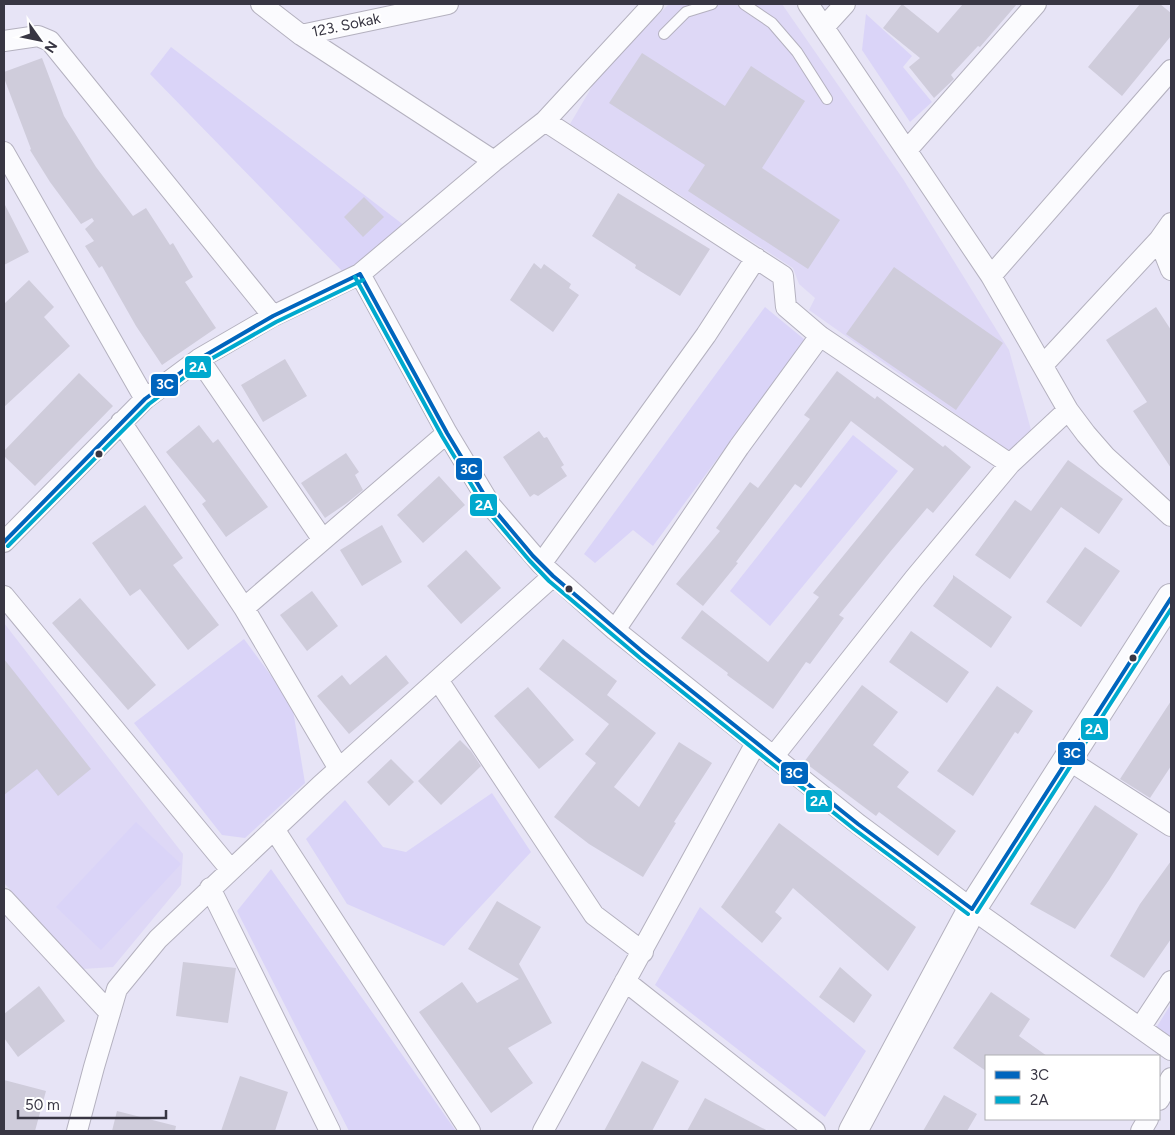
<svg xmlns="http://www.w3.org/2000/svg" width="1175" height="1135" viewBox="0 0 1175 1135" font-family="Figtree,sans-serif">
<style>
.built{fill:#ded8f6}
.green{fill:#dad4f8}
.building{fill:#cfccdb}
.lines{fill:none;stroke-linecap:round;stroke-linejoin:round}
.service-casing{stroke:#b4b1bf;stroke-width:12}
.minor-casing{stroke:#b4b1bf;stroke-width:22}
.secondary-casing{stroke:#b4b1bf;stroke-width:30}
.service{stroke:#fbfbfe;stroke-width:10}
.minor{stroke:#fbfbfe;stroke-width:20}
.secondary{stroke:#fbfbfe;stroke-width:28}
.bus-1-casing{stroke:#fff;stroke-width:8}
.bus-2-casing{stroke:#fff;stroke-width:8}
.bus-1{stroke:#0065bd;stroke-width:4}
.bus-2{stroke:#00a9ce;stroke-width:4}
.bus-dot{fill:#383643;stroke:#fff;stroke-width:2}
.labels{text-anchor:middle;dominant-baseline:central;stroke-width:4;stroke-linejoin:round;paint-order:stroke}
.street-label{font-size:15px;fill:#383643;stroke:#fff}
.line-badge{stroke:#fff;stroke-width:2}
.badge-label{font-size:14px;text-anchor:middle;font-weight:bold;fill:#fff}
</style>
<rect width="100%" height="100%" fill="#e7e4f6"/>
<!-- built -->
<path class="built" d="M669 4H782L903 179 1009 350 1033 437 1011 453 809 310 815 298 799 284 793 268 570 124 600 73Z
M4 623 183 854 181 885 113 967 83 969 4 883Z"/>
<!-- green -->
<path class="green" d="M866 14 912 56 903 67 932 102 910 122 862 50Z
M171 47 405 226 344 273 150 74Z
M765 307 805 340 653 546 633 530 595 563 584 554Z
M853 435 898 471 770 626 730 591Z
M244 639 292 704 305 783 245 838 222 835 134 723Z
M492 793 531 852 444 946 347 904 306 839 345 800 383 847 406 852Z
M136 822 181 864 101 950 56 907Z
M271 869 456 1131H349L237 911Z
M700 907 866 1051 825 1117 655 985Z
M1171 1004V1037L1156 1028Z"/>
<!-- building -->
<path class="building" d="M902 4 938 33 963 4H1017L980 47 978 46 951 75 954 79 934 98 909 67 920 58 883 28Z
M1140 4H1160L1171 13V36L1122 96 1088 67Z
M642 53 725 106 751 66 805 101 762 168 840 220 808 269 688 191 705 165 609 103Z
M42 58 64 116 96 167 133 216 146 208 170 245 173 243 193 277 185 282 216 328 162 365 136 326 102 266 99 268 85 246 94 241 85 229 94 221 92 218 81 224 50 182 30 150 31 149 4 78V72Z
M618 193 710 249 680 296 635 268 636 265 592 236Z
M364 197 384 217 363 237 344 217Z
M4 203 29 252 4 265Z
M534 263 541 269 544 264 571 284 569 288 579 295 553 332 510 300Z
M894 267 1003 343 956 410 846 334Z
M29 280 54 307 44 317 70 346 4 407V304Z
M1156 307 1171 330V468L1133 411 1147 402 1106 340Z
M285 359 307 396 263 422 241 385Z
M837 371 875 399 877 396 943 447 945 445 971 467 933 513 927 508 890 552 839 615 844 618 810 664 806 662 773 709 727 675 728 673 681 638 702 610 768 662 819 597 813 593 914 469 851 421 801 488 795 484 736 562 738 563 703 606 676 584 720 531 716 528 750 482 758 488 810 419 804 415Z
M79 373 113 406 35 486 4 456V451Z
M199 425 213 443 218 439 268 507 226 537 202 504 206 501 166 452Z
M539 431 544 438 547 437 564 465 561 467 567 476 538 496 534 494 530 497 503 457Z
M346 453 359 472 355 475 363 490 347 503 325 518 301 483Z
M1068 460 1123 499 1099 534 1061 507 1010 579 975 555 1015 500 1031 511Z
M439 476 465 505 423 543 397 515Z
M145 505 183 558 173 565 219 625 188 650 140 589 130 596 92 543Z
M382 525 402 562 362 586 340 550Z
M1085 547 1120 571 1081 627 1046 602Z
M466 550 501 588 461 624 427 586Z
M953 575 1012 617 991 648 933 606 953 578Z
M312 591 338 626 307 651 280 615Z
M80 598 156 685 128 710 52 623Z
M911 631 969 672 947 703 889 662Z
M563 639 617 681 607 695 656 733 614 787 639 807 679 742 712 763 674 822 676 823 643 877 589 844 554 817 596 763 585 754 609 724 539 669Z
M386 655 409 683 349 734 317 696 342 675 350 685Z
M4 659 91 769 58 796 37 769 4 795Z
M862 685 898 712 873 745 909 772 897 787 956 831 938 856 879 812 876 816 804 762Z
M997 686 1033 711 1018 734 1015 732 973 796 937 771Z
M528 687 574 740 539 769 494 716Z
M1171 701V766L1150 798 1120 779Z
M460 740 471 751 481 766 441 805 418 781Z
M391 759 414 782 389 806 367 782Z
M1095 805 1138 834 1109 880 1075 929 1030 904Z
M779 823 916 927 888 971 793 888 775 912 782 918 762 943 721 907Z
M1171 861V939L1144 978 1110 956 1140 904Z
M497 901 541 927 519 964 552 1023 508 1048 533 1083 491 1113 419 1012 462 982 477 1003 519 979 468 949Z
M183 962 236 968 228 1023 176 1016Z
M840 967 872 995 854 1023 819 997Z
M39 986 65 1021 18 1057 4 1038V1014Z
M991 992 1030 1019 1019 1036 1047 1056H986V1071L953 1048Z
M642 1061 679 1081 652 1131H604Z
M240 1076 288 1092 275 1131H221Z
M4 1080 46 1091 35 1131H4Z
M944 1095 977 1114 967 1131H923Z
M705 1098 768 1131H687Z
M117 1111 176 1126 175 1131H112Z"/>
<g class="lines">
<defs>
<path id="service" d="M744 4 772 23 797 52 827 99
M664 34 686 12 712 4"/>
<path id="minor" d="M261 4 301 35 494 161
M808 4 991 276 1068 410 1086 434 1106 457 1171 516
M824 27 845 4
M301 35 448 4
M4 41 38 36 50 41 273 316
M545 121 783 276 786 307 820 336 1010 464
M907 150 1036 4
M4 152 145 399
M1159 240 1171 270
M360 274 447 433 491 506 541 564 615 630 858 824 972 909 1171 1050
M991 276 1171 70
M199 359 323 540
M1043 365 1159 240 1171 223
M121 422 244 608 339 769
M4 542 145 399 199 359 273 316 360 274 494 161 545 121 653 4
M541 564 706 335 756 258
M4 596 231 870
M244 608 447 433
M615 630 739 447 820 336
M438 680 594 915 643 952
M773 757 914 579 1010 464 1068 410
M1067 759 1171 826
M274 829 470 1131
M210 888 330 1131
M4 899 110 1013
M625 981 815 1131
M1140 1028 1171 981
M1159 1100 1171 1078
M77 1131 94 1067 117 989 158 939 320 786 553 576
M543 1131 756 743
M1141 1131 1148 1119"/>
<path id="secondary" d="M853 1131 972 909 1171 598"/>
</defs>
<!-- service casing -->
<use href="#service" class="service-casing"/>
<!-- minor casing -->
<use href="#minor" class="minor-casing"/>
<!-- secondary casing -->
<use href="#secondary" class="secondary-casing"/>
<!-- service -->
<use href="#service" class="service"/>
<!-- minor -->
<use href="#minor" class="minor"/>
<!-- secondary -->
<use href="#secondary" class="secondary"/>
<defs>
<path id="bus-1" d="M360 274 447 433 491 506 533 556 553 576 644 653 858 824 972 909
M4 542 145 399 199 359 273 316 360 274
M972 909 1171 598"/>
<path id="bus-2" d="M355 277 442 436 486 509 529 560 549 581 640 658 854 829 968 914
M8 546 149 404 202 364 276 322 363 280
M977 912 1171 609"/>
</defs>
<!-- bus-1 casing -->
<use href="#bus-1" class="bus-1-casing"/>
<!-- bus-2 casing -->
<use href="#bus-2" class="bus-2-casing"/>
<!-- bus-1 -->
<use href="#bus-1" class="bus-1"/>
<!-- bus-2 -->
<use href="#bus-2" class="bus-2"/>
</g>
<!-- markers -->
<g class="bus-dot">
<circle cx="99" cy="454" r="4.5"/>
<circle cx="569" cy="589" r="4.5"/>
<circle cx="1133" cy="658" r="4.5"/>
</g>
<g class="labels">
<!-- street labels -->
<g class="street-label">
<text transform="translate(346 25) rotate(-12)">123. Sokak</text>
</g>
</g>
<g class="line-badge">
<rect x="184" y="355" width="28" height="24" rx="5" fill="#00a9ce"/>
<rect x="150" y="373" width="29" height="24" rx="5" fill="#0065bd"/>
<rect x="455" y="457" width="28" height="24" rx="5" fill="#0065bd"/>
<rect x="469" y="493" width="29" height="24" rx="5" fill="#00a9ce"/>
<rect x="1080" y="717" width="29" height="24" rx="5" fill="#00a9ce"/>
<rect x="1057" y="741" width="29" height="25" rx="5" fill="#0065bd"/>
<rect x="780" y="761" width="29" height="24" rx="5" fill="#0065bd"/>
<rect x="805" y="789" width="28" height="24" rx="5" fill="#00a9ce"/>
</g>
<g class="badge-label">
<text x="198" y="372">2A</text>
<text x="165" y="389">3C</text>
<text x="469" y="474">3C</text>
<text x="484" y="510">2A</text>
<text x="1094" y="734">2A</text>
<text x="1072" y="758">3C</text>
<text x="794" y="778">3C</text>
<text x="819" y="806">2A</text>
</g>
<!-- border -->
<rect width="1175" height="1135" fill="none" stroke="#383643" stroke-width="10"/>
<!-- legend -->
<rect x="985" y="1055" width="175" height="65" fill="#ffffff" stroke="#afafb4"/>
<rect x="995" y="1071" width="25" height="8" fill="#0065bd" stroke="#afafb4"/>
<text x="1030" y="1080" font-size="15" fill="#383643">3C</text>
<rect x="995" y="1096" width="25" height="8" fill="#00a9ce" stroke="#afafb4"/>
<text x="1030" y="1105" font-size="15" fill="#383643">2A</text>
<!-- north arrow -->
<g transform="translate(40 40) rotate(123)" stroke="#ffffff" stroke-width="4" paint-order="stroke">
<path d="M0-4L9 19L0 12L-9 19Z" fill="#383643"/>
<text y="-8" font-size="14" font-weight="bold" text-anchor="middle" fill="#383643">N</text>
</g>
<!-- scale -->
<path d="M18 1110v8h148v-8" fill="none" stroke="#383643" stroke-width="2.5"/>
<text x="25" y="1110" font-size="15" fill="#383643" stroke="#ffffff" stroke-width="4" paint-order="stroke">50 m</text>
</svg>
